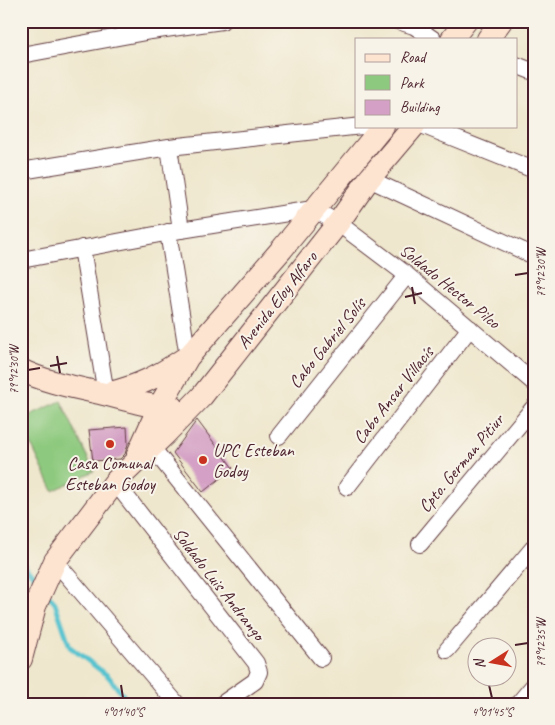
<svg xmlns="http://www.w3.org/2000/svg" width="555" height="725" viewBox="0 0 555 725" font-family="Caveat,sans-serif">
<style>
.green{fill:#8dc97e;stroke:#6c7454}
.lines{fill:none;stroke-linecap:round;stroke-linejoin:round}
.stream{stroke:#56c3cf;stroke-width:5}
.building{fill:#d4a0c5}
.street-casing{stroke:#633d43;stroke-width:18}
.secondary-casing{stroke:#633d43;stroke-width:24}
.street{stroke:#fff;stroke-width:16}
.secondary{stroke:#fde4d0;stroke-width:22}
.ticks{fill:none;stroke:#4a1f2b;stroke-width:2}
.poi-dot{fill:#c8321e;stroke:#f7f3e8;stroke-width:2}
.labels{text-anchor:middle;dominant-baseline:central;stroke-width:4;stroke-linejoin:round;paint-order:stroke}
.street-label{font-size:18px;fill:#4a1f2b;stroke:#f7f3e8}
.poi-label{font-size:18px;fill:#4a1f2b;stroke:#f7f3e8;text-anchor:start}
.neatline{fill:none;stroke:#4a1f2b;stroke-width:2}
.ticks-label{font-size:12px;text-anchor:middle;fill:#4a1f2b}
</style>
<rect width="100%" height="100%" fill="#f7f3e8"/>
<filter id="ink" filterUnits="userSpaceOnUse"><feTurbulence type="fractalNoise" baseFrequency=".02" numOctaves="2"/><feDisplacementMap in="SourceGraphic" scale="10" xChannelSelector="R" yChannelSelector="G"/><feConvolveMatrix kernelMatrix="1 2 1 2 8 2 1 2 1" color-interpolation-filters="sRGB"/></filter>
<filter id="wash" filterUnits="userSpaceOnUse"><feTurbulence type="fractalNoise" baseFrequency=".0096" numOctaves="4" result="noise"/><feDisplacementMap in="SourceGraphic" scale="20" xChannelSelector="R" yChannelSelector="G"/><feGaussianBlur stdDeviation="1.12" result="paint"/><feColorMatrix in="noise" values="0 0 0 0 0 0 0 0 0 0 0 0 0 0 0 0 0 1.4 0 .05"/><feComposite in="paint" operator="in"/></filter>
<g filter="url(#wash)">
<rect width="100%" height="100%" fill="#efe7cd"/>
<!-- green -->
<path class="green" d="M61 401 94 471 53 491 21 423V419Z"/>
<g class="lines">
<!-- stream -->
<path class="stream" d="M21 561 39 583
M47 594 55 603 70 647 108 676 130 704"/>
</g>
<g id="blocks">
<!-- building -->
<path class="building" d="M197 420 233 468 203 492 173 453Z
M127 427 128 444 125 454 120 459 93 461 89 430Z"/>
</g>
</g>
<g filter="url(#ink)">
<use href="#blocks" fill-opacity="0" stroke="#633d43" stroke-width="1"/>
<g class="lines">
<defs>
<path id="street" d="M398 21 414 26 433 39
M21 55 151 31 222 21
M516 65 534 72
M424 126 534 170
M169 147 181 230
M21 171 169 147 362 126
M369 179 534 256
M168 232 188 357
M82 248 106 394
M21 260 181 230 313 209 338 223 407 275 534 383
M279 436 407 275
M145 439 321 658
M115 482 256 663 259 672 255 681 222 704
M347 487 470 328
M420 544 534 407
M55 561 177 704
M447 650 534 547
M518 704 534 685"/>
<path id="secondary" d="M452 39 466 21
M488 39 501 21
M21 370C45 382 74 387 100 393 124 399 147 407 172 407
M107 394C139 386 157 377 184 359
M138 454 159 407 188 357 282 249 383 126
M21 659 35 606 55 561 115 482 165 434 202 396 338 223 369 179 414 126"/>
</defs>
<!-- street casing -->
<use href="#street" class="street-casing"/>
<!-- secondary casing -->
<use href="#secondary" class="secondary-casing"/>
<!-- street -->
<use href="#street" class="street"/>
<!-- secondary -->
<use href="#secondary" class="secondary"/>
</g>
</g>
<!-- ticks -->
<path class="ticks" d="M515 275 528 273M412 287 415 304M405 297 422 293M57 356 60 373M50 366 67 363M28 370 40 368M515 645 528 643M121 685 123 698M489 685 492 698"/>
<!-- markers -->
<g class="poi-dot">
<circle cx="110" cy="444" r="5"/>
<circle cx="203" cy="460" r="5"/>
</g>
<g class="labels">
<!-- street labels -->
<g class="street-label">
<text transform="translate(450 286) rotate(39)">Soldado Hector Pilco</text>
<text transform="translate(277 300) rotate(-52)">Avenida Eloy Alfaro</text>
<text transform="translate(327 343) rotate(-51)">Cabo Gabriel Solís</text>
<text transform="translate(393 395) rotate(-52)">Cabo Ansar Villacís</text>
<text transform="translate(461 463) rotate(-50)">Cpto. German Pitiur</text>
<text transform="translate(219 584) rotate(52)">Soldado Luis Andrango</text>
</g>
<!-- poi labels -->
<g class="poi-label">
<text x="213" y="450">UPC Esteban<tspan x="213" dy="21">Godoy</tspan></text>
<text x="110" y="463" text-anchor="middle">Casa Comunal<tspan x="110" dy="21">Esteban Godoy</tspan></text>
</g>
</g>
<!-- margin -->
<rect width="555" height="725" fill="none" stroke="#f7f3e8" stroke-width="55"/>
<!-- legend -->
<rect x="355" y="38" width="162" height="90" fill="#f7f3e8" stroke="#b29e9c"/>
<rect x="365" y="54" width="25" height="8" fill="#fde4d0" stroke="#b29e9c"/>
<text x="400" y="62" font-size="15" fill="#4a1f2b">Road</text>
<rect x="365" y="75" width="25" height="15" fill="#8dc97e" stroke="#b29e9c"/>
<text x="400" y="88" font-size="15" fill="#4a1f2b">Park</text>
<rect x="365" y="100" width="25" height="15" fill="#d4a0c5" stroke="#b29e9c"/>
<text x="400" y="112" font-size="15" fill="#4a1f2b">Building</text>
<!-- north arrow -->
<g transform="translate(492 662) rotate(259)"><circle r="24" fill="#f7f3e8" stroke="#b29e9c"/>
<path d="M0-4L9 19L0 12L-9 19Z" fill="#c8321e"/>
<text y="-8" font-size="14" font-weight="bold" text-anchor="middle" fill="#4a1f2b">N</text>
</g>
<rect x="28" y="28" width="500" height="670" class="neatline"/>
<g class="ticks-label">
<text transform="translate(541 273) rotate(-90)" y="4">79°12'30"W</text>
<text transform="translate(14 370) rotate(-90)" y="4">79°12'30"W</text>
<text transform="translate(541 643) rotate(-90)" y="4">79°12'35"W</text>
<text x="123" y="716">4°01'40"S</text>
<text x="492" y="716">4°01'45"S</text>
</g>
</svg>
